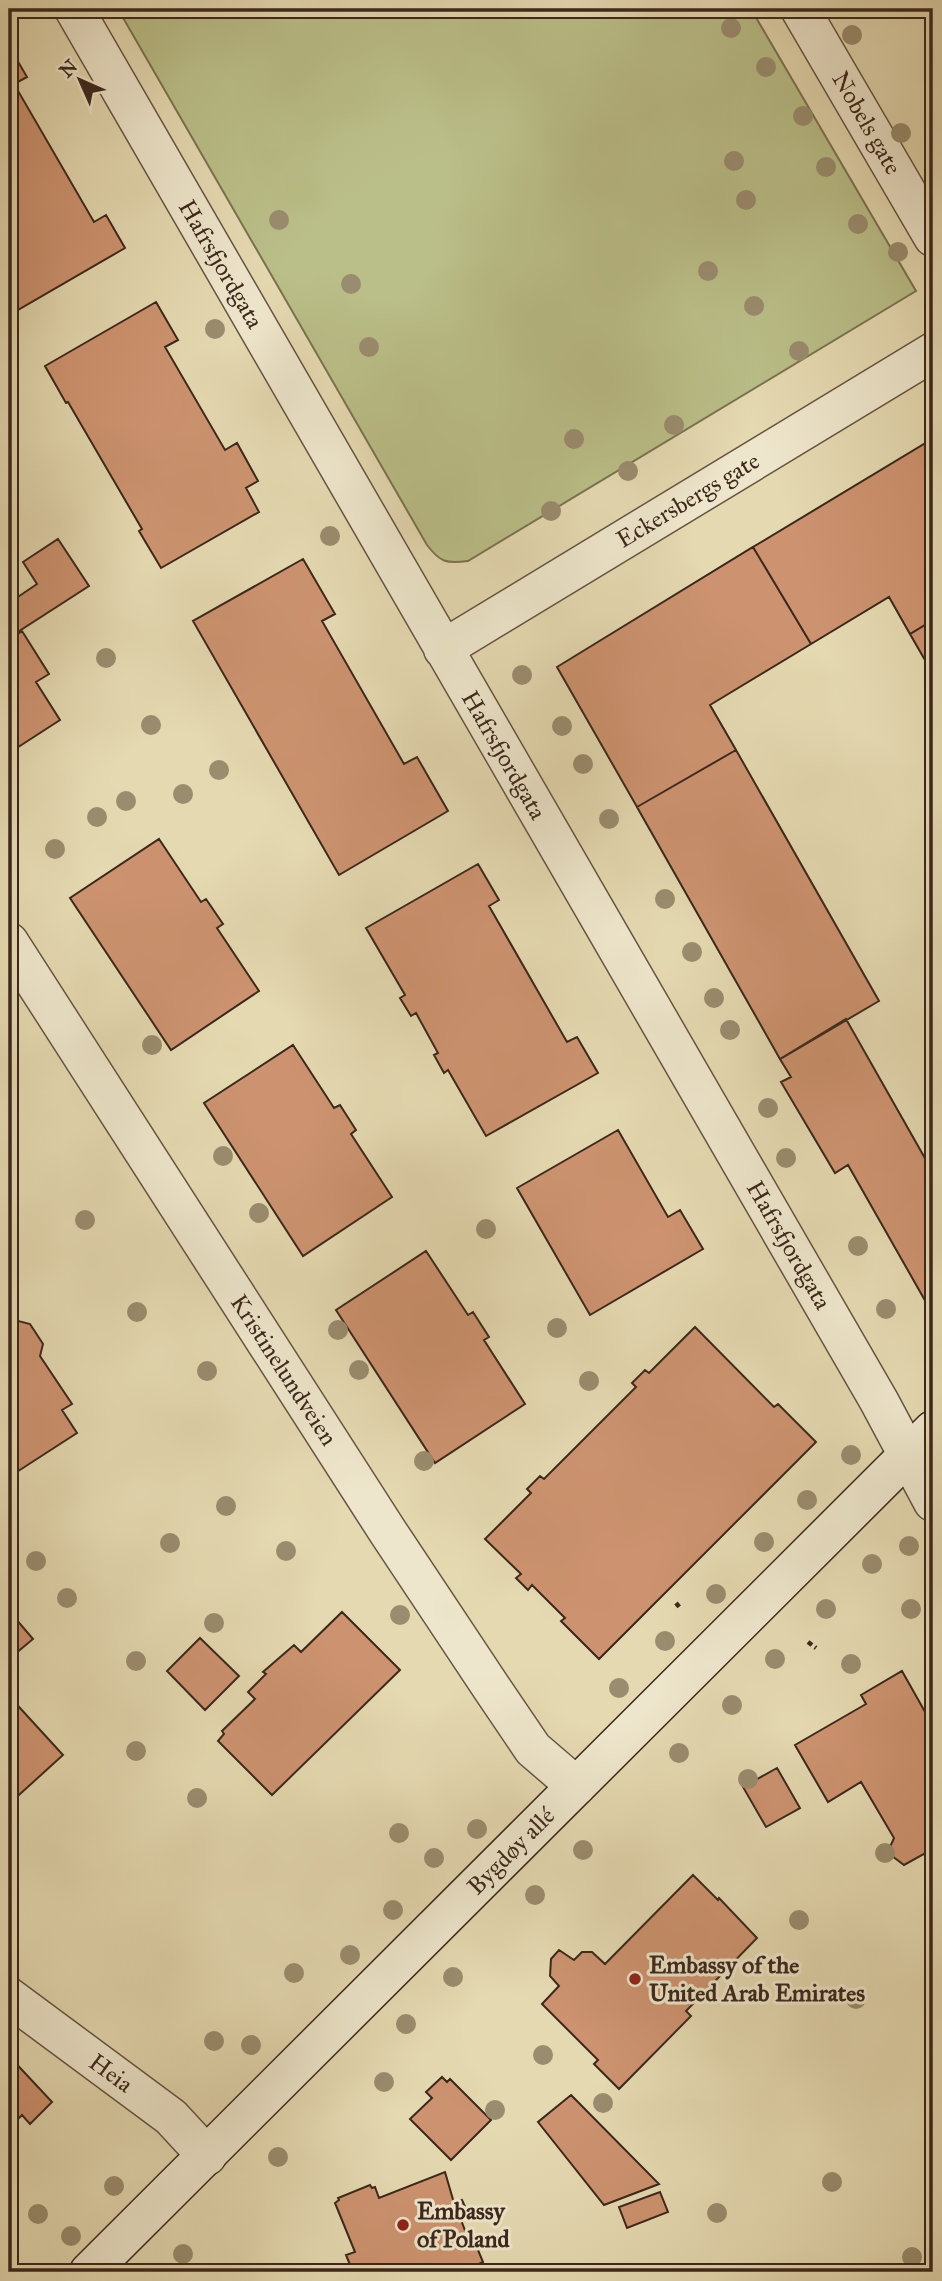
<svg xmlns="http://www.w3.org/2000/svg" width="942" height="2281" viewBox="0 0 942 2281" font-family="'IM FELL Great Primer',serif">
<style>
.green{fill:#babe88;stroke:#7b7252;stroke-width:2}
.building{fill:#cd9370;stroke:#3c271c;stroke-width:2}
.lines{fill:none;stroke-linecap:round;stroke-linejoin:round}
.minor-casing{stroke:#665441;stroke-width:41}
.secondary-casing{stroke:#3c271c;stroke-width:41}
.path{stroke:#3c271c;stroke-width:4.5;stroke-dasharray:5 3.5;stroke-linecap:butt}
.minor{stroke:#eee6cc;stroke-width:38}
.secondary{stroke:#eee6cc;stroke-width:38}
.tree{fill:#9a8c6e}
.poi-dot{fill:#8f2418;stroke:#eee6cc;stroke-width:2.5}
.labels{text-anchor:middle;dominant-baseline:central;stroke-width:6;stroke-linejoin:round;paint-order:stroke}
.street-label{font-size:24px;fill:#3c271c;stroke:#eee6cc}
.poi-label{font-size:24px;font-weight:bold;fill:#3c271c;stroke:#eee6cc;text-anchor:start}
</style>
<rect width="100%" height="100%" fill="#e5d9b1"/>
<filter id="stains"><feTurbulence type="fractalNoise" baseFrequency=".00286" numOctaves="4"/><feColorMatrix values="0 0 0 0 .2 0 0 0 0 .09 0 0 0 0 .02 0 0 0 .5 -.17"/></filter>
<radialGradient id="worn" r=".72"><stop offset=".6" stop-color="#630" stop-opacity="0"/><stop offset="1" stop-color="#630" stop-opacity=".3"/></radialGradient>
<!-- green -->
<path class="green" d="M118 9H751L916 291 468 561C446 564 440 562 427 545Z"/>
<!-- building -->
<path class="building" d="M9 46 27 77 14 84 94 222 106 215 125 248 16 311 9 298Z
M156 302 178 340 165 347 225 450 237 443 258 481 246 488 259 512 161 568 139 531 142 529 68 402 66 403 45 366Z
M929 441 933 449V620L910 634 889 597 811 644 753 547Z
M58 539 89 586 13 635 9 627V603L37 584 23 562Z
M753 547 811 644 710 705 736 750 637 807 557 667Z
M303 559 335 614 322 621 404 764 417 757 448 811 339 875 193 621Z
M933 620V674L910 634Z
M22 631 49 674 36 682 60 720 9 753V640Z
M736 750 879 1001 780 1059 637 807Z
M159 839 201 902 206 899 223 924 217 928 259 991 171 1050 70 898Z
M478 864 499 900 489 906 567 1042 577 1037 598 1073 486 1136 448 1070 444 1073 434 1055 438 1053 416 1013 411 1016 400 998 405 995 366 928Z
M846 1019 926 1160 933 1161V1308L931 1311 848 1165 835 1173 781 1082 791 1077 780 1059Z
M293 1045 334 1108 340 1105 356 1130 351 1134 392 1197 303 1256 204 1103Z
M618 1130 668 1217 680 1210 703 1249 590 1315 517 1188Z
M426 1251 468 1315 473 1312 489 1337 484 1340 525 1404 435 1463 336 1310Z
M9 1307 18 1321 30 1324 43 1344 40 1356 72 1404 62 1410 77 1433 9 1477Z
M695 1327 774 1407 778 1404 816 1442 599 1659 561 1621 565 1618 532 1585 528 1590 516 1578 521 1574 485 1539 531 1493 527 1489 540 1476 544 1479 636 1387 632 1383 645 1370 649 1373Z
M9 1611 33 1639 9 1659Z
M342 1612 400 1670 272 1795 218 1741 224 1734 222 1731 255 1699 248 1692 266 1674 263 1672 294 1645 301 1652Z
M200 1638 239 1676 205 1710 167 1671Z
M902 1671 933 1726V1849L904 1865 892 1856 890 1847 894 1838 861 1782 828 1802 795 1745 866 1704 861 1695Z
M9 1696 63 1755 9 1804Z
M777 1768 800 1808 766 1827 743 1787Z
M693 1875 718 1900 719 1898 757 1938 686 2011 691 2016 619 2089 594 2064 598 2060 542 2004 559 1986 550 1976 551 1959 559 1950 574 1960 582 1952H592L605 1964Z
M9 2056 52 2102 30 2124 22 2115 9 2128Z
M442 2077 447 2082 450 2079 491 2120 451 2160 410 2119 432 2098 426 2092Z
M571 2095 659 2184 604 2205 538 2122Z
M445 2172 454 2203 462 2200 468 2213 460 2217 467 2236 471 2233 483 2262 468 2269 469 2272H353L346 2255 355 2252 335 2203 339 2200 338 2198 370 2185 372 2188 375 2187 379 2198Z
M660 2192 668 2212 627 2228 619 2207Z"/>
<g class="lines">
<defs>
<path id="minor" d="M74 9 879 1401 933 1502
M800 9 933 237
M443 649 933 352
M9 942 388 1532 491 1687 533 1749 576 1786
M9 1997 171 2117 207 2156"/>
<path id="secondary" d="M89 2272 933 1430"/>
</defs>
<!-- minor casing -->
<use href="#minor" class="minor-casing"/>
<!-- secondary casing -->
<use href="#secondary" class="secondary-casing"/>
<!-- path -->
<path class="path" d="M676 1603 681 1609
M808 1642 816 1648"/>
<!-- minor -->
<use href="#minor" class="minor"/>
<!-- secondary -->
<use href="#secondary" class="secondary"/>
</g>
<!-- trees -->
<g class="tree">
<circle cx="731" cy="28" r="10"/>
<circle cx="852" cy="35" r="10"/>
<circle cx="766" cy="67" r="10"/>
<circle cx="803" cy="116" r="10"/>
<circle cx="901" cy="133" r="10"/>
<circle cx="734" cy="161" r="10"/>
<circle cx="826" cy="167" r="10"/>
<circle cx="746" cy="200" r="10"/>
<circle cx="279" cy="220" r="10"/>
<circle cx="858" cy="224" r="10"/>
<circle cx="898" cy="252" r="10"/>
<circle cx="708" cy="271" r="10"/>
<circle cx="351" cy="284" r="10"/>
<circle cx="754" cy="306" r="10"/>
<circle cx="215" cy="329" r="10"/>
<circle cx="369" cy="347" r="10"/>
<circle cx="799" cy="351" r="10"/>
<circle cx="674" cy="425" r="10"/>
<circle cx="574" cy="439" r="10"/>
<circle cx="628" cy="471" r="10"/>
<circle cx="551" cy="511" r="10"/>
<circle cx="330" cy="536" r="10"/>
<circle cx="106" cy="658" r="10"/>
<circle cx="522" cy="675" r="10"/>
<circle cx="151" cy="725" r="10"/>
<circle cx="562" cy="726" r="10"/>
<circle cx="583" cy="764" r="10"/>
<circle cx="219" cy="770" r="10"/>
<circle cx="183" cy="794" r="10"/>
<circle cx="126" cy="801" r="10"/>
<circle cx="97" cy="817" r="10"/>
<circle cx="609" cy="819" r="10"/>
<circle cx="55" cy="849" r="10"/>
<circle cx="665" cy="899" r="10"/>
<circle cx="692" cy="952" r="10"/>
<circle cx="714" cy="998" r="10"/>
<circle cx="730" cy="1030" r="10"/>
<circle cx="152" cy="1045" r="10"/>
<circle cx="768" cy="1108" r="10"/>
<circle cx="223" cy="1156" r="10"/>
<circle cx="786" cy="1158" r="10"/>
<circle cx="259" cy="1213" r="10"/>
<circle cx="85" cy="1220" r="10"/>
<circle cx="486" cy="1229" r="10"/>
<circle cx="858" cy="1246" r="10"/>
<circle cx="886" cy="1309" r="10"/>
<circle cx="137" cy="1312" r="10"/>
<circle cx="557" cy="1328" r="10"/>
<circle cx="338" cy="1330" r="10"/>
<circle cx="359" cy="1370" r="10"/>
<circle cx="207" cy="1371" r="10"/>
<circle cx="589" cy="1381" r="10"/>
<circle cx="851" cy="1455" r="10"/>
<circle cx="424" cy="1461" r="10"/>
<circle cx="807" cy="1500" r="10"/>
<circle cx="226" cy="1506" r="10"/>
<circle cx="764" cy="1542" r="10"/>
<circle cx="170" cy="1543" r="10"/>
<circle cx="909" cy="1546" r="10"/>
<circle cx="286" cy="1551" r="10"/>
<circle cx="36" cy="1561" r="10"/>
<circle cx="872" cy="1564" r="10"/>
<circle cx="716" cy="1594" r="10"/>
<circle cx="67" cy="1598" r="10"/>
<circle cx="826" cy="1609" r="10"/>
<circle cx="911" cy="1609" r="10"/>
<circle cx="400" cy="1615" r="10"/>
<circle cx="214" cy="1623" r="10"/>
<circle cx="665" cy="1641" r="10"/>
<circle cx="775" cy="1659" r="10"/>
<circle cx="136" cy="1661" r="10"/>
<circle cx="851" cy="1664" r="10"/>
<circle cx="619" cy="1688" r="10"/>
<circle cx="732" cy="1705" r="10"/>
<circle cx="136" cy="1751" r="10"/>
<circle cx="679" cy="1753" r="10"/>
<circle cx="748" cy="1779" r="10"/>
<circle cx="197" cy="1798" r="10"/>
<circle cx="477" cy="1829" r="10"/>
<circle cx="399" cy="1833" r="10"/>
<circle cx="583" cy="1850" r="10"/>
<circle cx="885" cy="1853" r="10"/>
<circle cx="434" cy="1858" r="10"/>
<circle cx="535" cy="1895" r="10"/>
<circle cx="393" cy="1910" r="10"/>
<circle cx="799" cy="1920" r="10"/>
<circle cx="350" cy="1955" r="10"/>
<circle cx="294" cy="1973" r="10"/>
<circle cx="453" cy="1977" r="10"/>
<circle cx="856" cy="1999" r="10"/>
<circle cx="406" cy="2024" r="10"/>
<circle cx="214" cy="2041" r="10"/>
<circle cx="251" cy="2045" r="10"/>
<circle cx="543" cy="2055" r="10"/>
<circle cx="384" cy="2082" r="10"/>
<circle cx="603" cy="2103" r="10"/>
<circle cx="495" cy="2110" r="10"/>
<circle cx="278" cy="2157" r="10"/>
<circle cx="832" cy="2182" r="10"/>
<circle cx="114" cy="2186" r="10"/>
<circle cx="717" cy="2213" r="10"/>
<circle cx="38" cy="2214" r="10"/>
<circle cx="71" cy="2236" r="10"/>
<circle cx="183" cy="2254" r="10"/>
<circle cx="912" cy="2257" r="10"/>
</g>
<!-- markers -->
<g class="poi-dot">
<circle cx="635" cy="1979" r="7"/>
<circle cx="403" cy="2225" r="7"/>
</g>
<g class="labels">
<!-- street labels -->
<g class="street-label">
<text transform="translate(867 123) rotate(60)">Nobels gate</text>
<text transform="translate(221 264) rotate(60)">Hafrsfjordgata</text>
<text transform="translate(688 500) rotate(-31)">Eckersbergs gate</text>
<text transform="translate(504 755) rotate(60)">Hafrsfjordgata</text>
<text transform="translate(789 1245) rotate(60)">Hafrsfjordgata</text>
<text transform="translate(284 1370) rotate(57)">Kristinelundveien</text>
<text transform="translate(511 1851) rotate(-45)">Bygdøy allé</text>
<text transform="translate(111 2073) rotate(36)">Heia</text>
</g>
<!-- poi labels -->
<g class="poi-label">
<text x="649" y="1965">Embassy of the<tspan x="649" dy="28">United Arab Emirates</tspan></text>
<text x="417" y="2211">Embassy<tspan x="417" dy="28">of Poland</tspan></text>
</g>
</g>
<!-- margin -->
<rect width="942" height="2281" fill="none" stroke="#e5d9b1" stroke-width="35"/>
<rect x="10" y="10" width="921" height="2260" fill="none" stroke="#3c271c" stroke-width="3.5"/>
<rect x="18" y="18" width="907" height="2246" fill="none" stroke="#3c271c" stroke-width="2"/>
<!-- north arrow -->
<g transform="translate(80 80) rotate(315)" stroke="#eee6cc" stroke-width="5" paint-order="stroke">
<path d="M0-5L12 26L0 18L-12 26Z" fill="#3c271c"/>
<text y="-10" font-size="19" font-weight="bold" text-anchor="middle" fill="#3c271c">N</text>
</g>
<rect width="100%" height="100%" filter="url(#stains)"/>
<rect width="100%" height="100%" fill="url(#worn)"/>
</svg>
